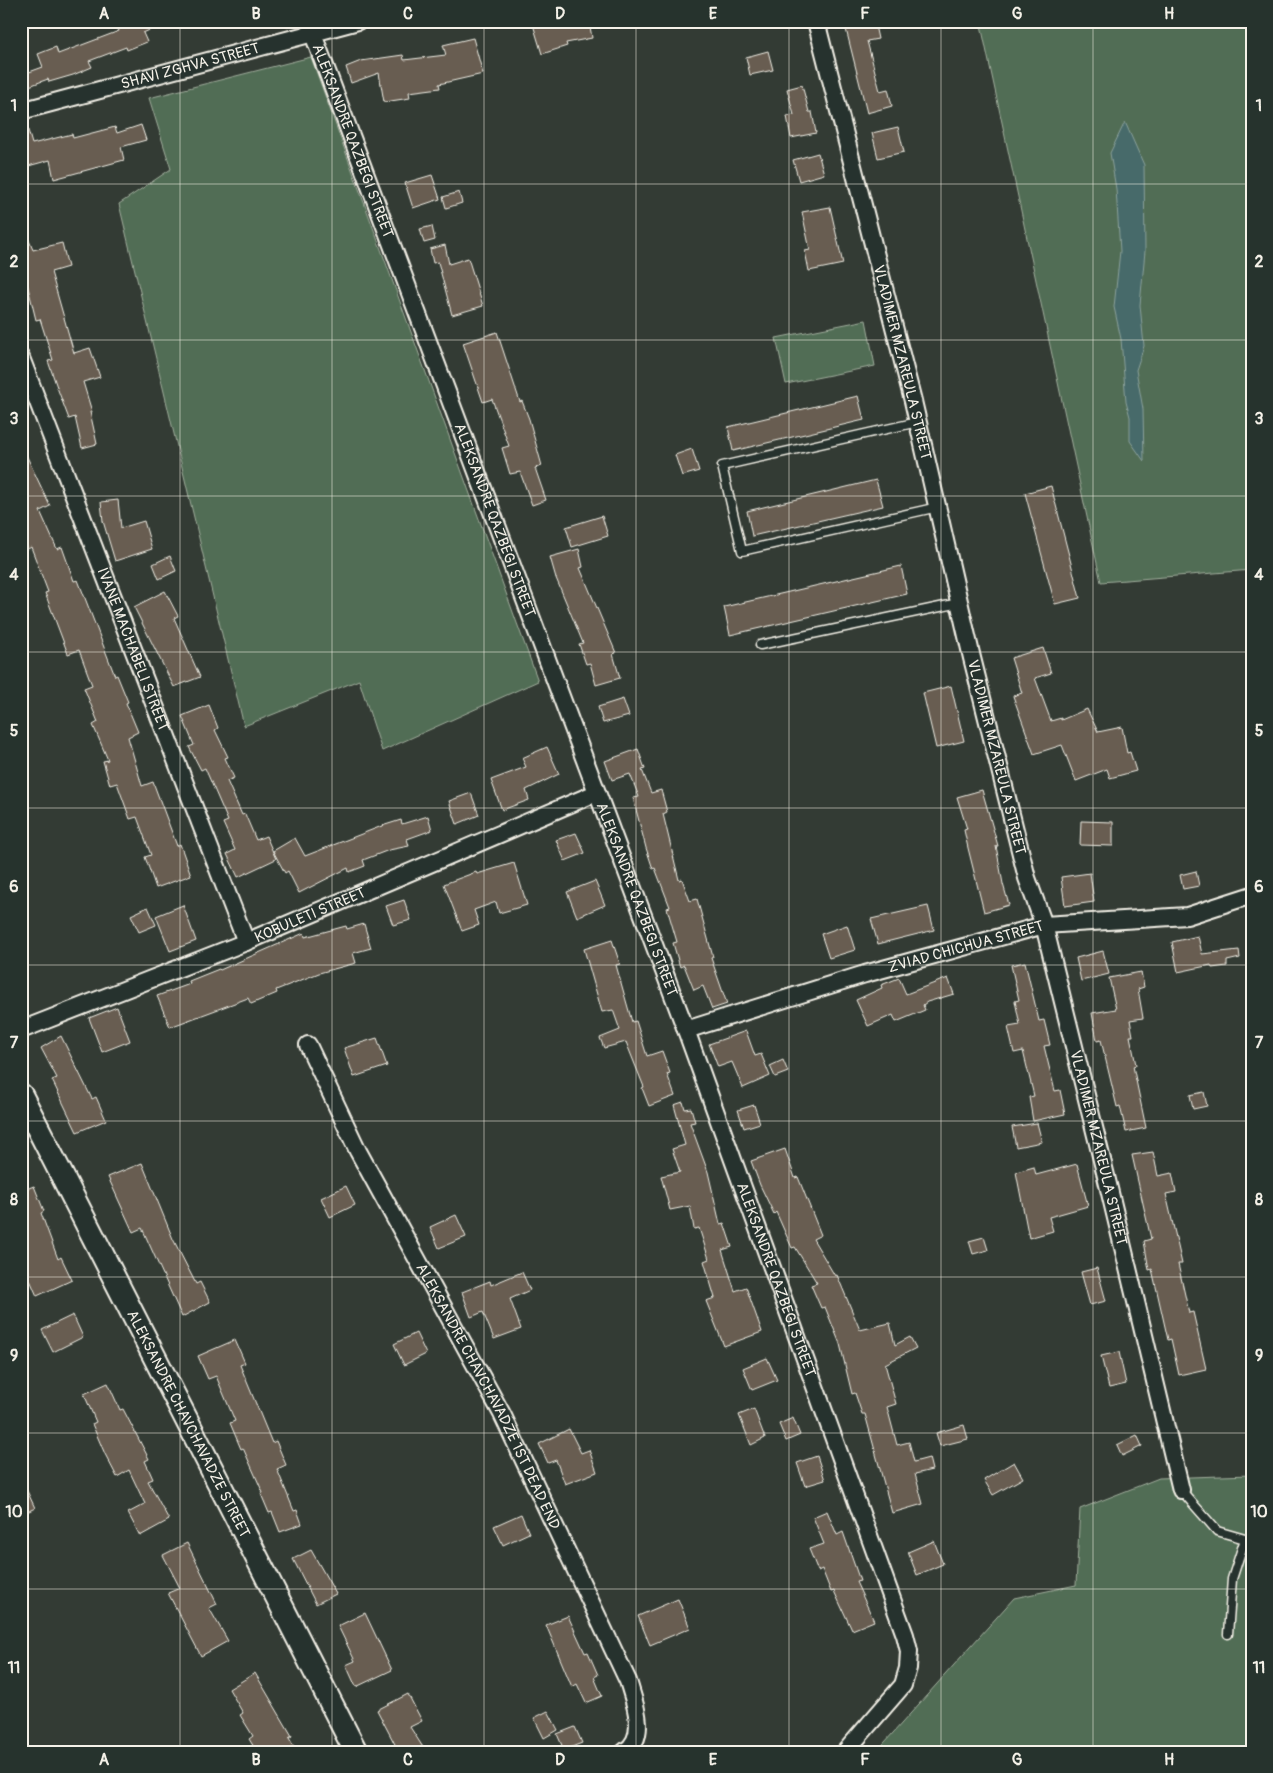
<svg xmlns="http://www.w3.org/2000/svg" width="1273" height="1773" viewBox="0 0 1273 1773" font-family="Pangolin,sans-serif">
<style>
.green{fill:#516d55;stroke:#a2af9e}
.water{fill:#466b6a;stroke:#8ca19c}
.building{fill:#675d51;stroke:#f4f1e8}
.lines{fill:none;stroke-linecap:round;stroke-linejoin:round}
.lane-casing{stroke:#f4f1e8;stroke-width:11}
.street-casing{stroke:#f4f1e8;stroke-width:20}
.secondary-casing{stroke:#f4f1e8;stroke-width:26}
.lane{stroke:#26332d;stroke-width:8}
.street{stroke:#26332d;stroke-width:16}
.secondary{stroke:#26332d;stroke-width:22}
.grid{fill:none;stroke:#f4f1e8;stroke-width:1;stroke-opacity:0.55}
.labels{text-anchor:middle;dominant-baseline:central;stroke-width:5;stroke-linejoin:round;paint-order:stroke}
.street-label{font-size:15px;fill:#f4f1e8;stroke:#26332d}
.neatline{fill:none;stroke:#f4f1e8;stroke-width:2}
.grid-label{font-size:16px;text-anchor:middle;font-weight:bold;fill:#f4f1e8}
</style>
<rect width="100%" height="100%" fill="#333b34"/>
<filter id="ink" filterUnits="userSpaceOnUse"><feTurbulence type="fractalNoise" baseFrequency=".02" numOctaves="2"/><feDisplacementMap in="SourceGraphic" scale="10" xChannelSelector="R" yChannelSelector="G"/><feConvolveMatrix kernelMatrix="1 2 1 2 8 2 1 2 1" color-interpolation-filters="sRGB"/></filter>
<g filter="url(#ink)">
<!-- green -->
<path class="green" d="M997 21H1252V570L1101 582 981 25Z
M311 57 538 681 382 751 359 680 244 726 119 204 171 169 149 98Z
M866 320 875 366 786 384 776 338Z
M1252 1475V1752H876L1014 1598 1076 1585 1080 1509 1159 1478Z"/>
<!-- water -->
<path class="water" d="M1125 122 1144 165 1145 251 1140 305 1144 346 1136 370 1143 409 1144 461 1130 441V417L1126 402 1121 339 1114 307 1120 251 1116 189 1110 153Z"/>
<!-- building -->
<path class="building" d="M115 21H169L143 33 147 42 127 50 126 47 89 61 92 67 73 75 49 82 48 79 21 89V75L43 67 38 54 56 47 58 54 119 31Z
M532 21H589L592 38 566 43 567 46 542 54Z
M844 21H874L878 39 867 41 880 91 888 89 892 106 867 113Z
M473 38 483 74 439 84 440 88 409 92 410 98 384 102 379 73 351 83 346 67 361 61 403 55 404 60 446 55 443 45Z
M768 51 773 70 750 75 746 57Z
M802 85 809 112H812L816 133 791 138 787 116 794 115 787 89Z
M25 120 32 144 72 134 73 138 115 127 117 133 141 125 146 140 121 147 124 160 54 179 50 160 21 168V121Z
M898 127 904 152 878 158 872 133Z
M818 153 824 174 799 181 793 160Z
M432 175 440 199 413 208 405 183Z
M459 192 462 203 446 208 443 197Z
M830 207 843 264 809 271 805 251 810 250 802 212Z
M21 221 33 250 62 243 68 267 51 272 74 353 90 348 100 377 83 382 92 412H90L97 444 82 448 75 417 69 419 58 390 48 361 53 360 40 319 36 320 26 279H24L21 269Z
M432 226 435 240 424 243 420 229Z
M445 245 449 264 468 258 483 306 452 315 438 262 433 263 430 249Z
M497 332 520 402 522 401 529 419 542 466 535 468 546 500 532 505 520 472 510 474 502 448 509 446 492 399 483 402 463 343Z
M858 396 864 420 733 451 728 427Z
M21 444 50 506 40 511 57 549 62 547 74 581 78 580 115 676 117 675 128 702 126 703 138 732 128 737 142 786 153 782 177 846 180 844 191 875 156 888 145 857 151 855 137 817 130 819 117 783 110 785 103 761 108 760 93 725 98 722 84 688 92 685 79 650 68 654 45 593 48 592 31 547 28 549 21 534Z
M692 449 699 471 682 476 675 455Z
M876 480 883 506 752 536 747 511Z
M1051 486 1080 598 1055 604 1025 493Z
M118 500 121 528 144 521 152 549 115 561 103 521 101 502Z
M602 516 608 536 572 547 566 527Z
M579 549 583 567 580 568 616 653 613 654 620 678 596 685 590 663 586 664 579 644 583 643 556 578 550 557Z
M170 556 176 571 159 579 153 564Z
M901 566 907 594 730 635 724 607Z
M165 591 178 616 174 618 200 677 174 687 134 607Z
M1043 648 1051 673 1035 678 1051 721 1061 718V720L1087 709 1098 732 1122 727 1127 753 1130 752 1136 771 1110 778 1107 769 1076 781 1062 745 1034 754 1013 696 1022 693 1011 658Z
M951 686 964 741 936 748 923 693Z
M623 699 629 716 603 723 598 707Z
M209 705 218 728 215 730 228 757 225 758 234 778 227 781 242 815 245 814 256 840 266 836 276 859 238 877 227 854 235 850 223 823 228 821 205 768 201 770 189 747 194 745 182 716Z
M547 747 559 774 526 790 529 800 502 810 491 780 526 767 522 758Z
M638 749 645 769 642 770 651 793 661 790 667 812 663 814 679 880 682 879 690 901 697 899 713 957 711 958 727 1004 712 1009 703 986 694 990 684 965 680 967 673 943 677 942 667 908 670 907 655 868 653 869 646 848 633 798 639 797 630 774 612 780 605 761Z
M982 790 998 846H996L1003 884 1009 905 984 912 968 848 964 830 967 829 957 797Z
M471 793 479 815 457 824 449 801Z
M428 816 432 830 407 839 409 846 389 850 363 860 365 866 349 872 348 868 299 893 288 871 285 873 273 851 295 838 305 856 382 826 401 820 402 824Z
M1081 821 1113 822V846L1080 845Z
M576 833 585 853 565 861 556 840Z
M514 863 527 905 499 913 496 902 474 910 479 925 462 931 444 884 476 872 477 874Z
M1196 871 1199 886 1183 889 1180 875Z
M1090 873 1094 902 1065 906 1061 877Z
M595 881 605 905 577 917 567 892Z
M404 900 411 920 393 925 386 906Z
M183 905 196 941 170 951 156 916Z
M928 906 934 930 878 944 871 919Z
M148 907 156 925 139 932 131 915Z
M364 924 371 948 353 953 356 963 319 973 276 990 277 993 251 1004 248 998 170 1027 157 996 190 984 189 981 219 969 220 970 304 933 305 937 346 926 347 929Z
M847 925 855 950 829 958 821 934Z
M1198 936 1202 954 1239 950 1240 958 1227 961V966L1212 968 1211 965 1178 972 1172 942Z
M612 940 620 964 616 965 632 1022 636 1021 647 1056 662 1051 670 1073 667 1074 675 1096 649 1106 642 1088 644 1087 626 1042 604 1048 600 1038 620 1030 613 1010 602 1012 584 949Z
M1103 951 1109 974 1081 981 1076 958Z
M1025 962 1039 1021 1044 1020 1050 1045 1044 1046 1055 1091 1060 1090 1065 1114 1033 1121 1029 1097 1034 1096 1023 1051 1014 1053 1008 1027 1020 1025 1015 1001 1019 1000 1011 965Z
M1141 972 1144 987 1138 989 1143 1018 1130 1020 1133 1036H1130L1136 1065 1133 1066 1146 1128 1126 1132 1120 1106 1117 1107 1101 1040 1097 1041 1092 1013 1116 1009 1109 978Z
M899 978 906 994 948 978 954 994 927 1002 923 1005 925 1010 896 1022 893 1015 868 1026 856 1000 882 988 881 985Z
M117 1007 130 1041 102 1052 89 1018Z
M746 1031 755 1056 761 1054 770 1076 743 1088 732 1062 718 1067 709 1044Z
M61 1036 92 1099 96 1097 106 1120 77 1132 52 1080 57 1078 41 1048Z
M377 1038 387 1066 354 1077 344 1048Z
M783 1060 788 1072 775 1077 770 1066Z
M1204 1092 1207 1106 1193 1109 1190 1095Z
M683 1102 685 1109 691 1108 695 1122 690 1123 708 1172 720 1224 724 1223 732 1247 722 1250 735 1291 746 1287 762 1332 724 1346 706 1301 715 1298 704 1261 709 1259 699 1228 694 1229 690 1206 670 1210 661 1176 680 1172 672 1149 685 1145 674 1105Z
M754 1105 760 1123 744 1128 738 1110Z
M1037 1123 1042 1142 1016 1147 1012 1127Z
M785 1149 795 1178 798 1177 821 1235 813 1239 835 1276 837 1275 860 1330 890 1323 895 1345 910 1337 916 1348 885 1364 896 1404 887 1407 897 1445 909 1442 914 1462 929 1458 932 1470 915 1474 923 1504 892 1513 865 1414H862L855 1393 852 1394 840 1344 825 1307 821 1308 811 1285 817 1283 795 1247 792 1248 776 1212 774 1214 760 1185 751 1161Z
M1153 1152 1158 1176 1172 1173 1176 1192 1166 1194 1182 1264H1178L1189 1313 1193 1312 1206 1369 1179 1375 1171 1339 1168 1340 1152 1269 1149 1270 1144 1241 1151 1239 1132 1155Z
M142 1163 173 1239 196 1284 200 1282 210 1302 182 1317 142 1228 133 1232 108 1177Z
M1077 1164 1088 1206 1049 1217 1053 1231 1029 1238 1016 1172 1034 1167 1036 1175Z
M34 1186 44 1211 41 1213 58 1259 61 1257 72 1280 37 1296 27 1273 29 1272 21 1250V1191Z
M346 1186 355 1205 330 1217 321 1198Z
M456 1215 466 1237 439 1248 430 1227Z
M984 1237 988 1250 973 1254 969 1241Z
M1097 1268 1106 1301 1090 1305 1081 1272Z
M522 1272 530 1290 510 1299 521 1329 494 1339 483 1312 471 1317 462 1292 490 1281 491 1285Z
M73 1315 83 1337 53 1352 42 1330Z
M416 1333 426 1354 404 1365 394 1344Z
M235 1340 245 1363 240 1365 272 1443 276 1441 286 1465 277 1469 294 1511 297 1510 302 1524 280 1532 272 1512 269 1513 261 1494 263 1493 243 1448 241 1449 230 1423 235 1421 216 1376 208 1379 198 1356Z
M1119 1352 1126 1384 1109 1388 1101 1356Z
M767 1358 777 1380 752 1390 743 1368Z
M108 1383 120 1410 123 1409 149 1459 145 1461 153 1479 148 1481 169 1520 140 1536 128 1513 145 1504 129 1470 117 1477 105 1454 92 1424 96 1422 84 1394Z
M754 1409 765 1438 751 1445 739 1415Z
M793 1418 800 1435 786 1441 779 1424Z
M964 1425 968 1439 940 1446 936 1433Z
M569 1429 581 1453 589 1450 597 1472 565 1484 556 1460 548 1463 539 1444Z
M1137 1435 1142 1446 1122 1456 1117 1445Z
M817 1456 825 1480 805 1486 797 1463Z
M1014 1462 1023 1478 993 1495 984 1480Z
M21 1478 35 1508 21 1515Z
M827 1511 837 1535 843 1532 860 1581 856 1582 874 1621 852 1630 834 1591 831 1592 822 1569 818 1571 809 1549 824 1544 813 1517Z
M521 1514 529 1533 503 1545 494 1526Z
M934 1541 943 1564 917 1575 908 1552Z
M187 1543 217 1604 209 1608 228 1641 201 1656 168 1593 180 1588 163 1555Z
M311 1550 336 1594 316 1604 293 1559Z
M678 1599 690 1628 650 1645 638 1616Z
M365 1613 392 1670 356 1687 346 1665 355 1661 338 1626Z
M568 1616 585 1653 588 1652 598 1675 594 1677 602 1696 586 1703 577 1684 572 1687 546 1625Z
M255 1673 292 1736 289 1738 297 1752H257L249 1739 253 1736 240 1715 243 1713 229 1689Z
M408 1694 422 1721 410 1727 426 1752H399L377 1710Z
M548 1711 558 1730 544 1738 534 1718Z
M575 1727 582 1743 564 1750 557 1734Z"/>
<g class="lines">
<defs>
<path id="lane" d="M918 422 722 466 742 551 938 507
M760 645 959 603
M1181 1490 1217 1531 1245 1539 1232 1579 1228 1634"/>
<g id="street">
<path id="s1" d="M816 21 913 401 972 658 1027 878 1044 925 1105 1172 1181 1490"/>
<path id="s2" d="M313 34 686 1030 905 1635 909 1651 908 1668 903 1685 845 1752"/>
<path id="s3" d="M21 111 358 21"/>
<path id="s4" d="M21 358 246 942"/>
<path id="s5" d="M21 1030 246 942 596 793"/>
<path id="s6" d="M686 1030 865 974 1044 925 1187 916 1252 895"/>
<path id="s7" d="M308 1045 358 1151 502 1414 628 1681C634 1701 649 1738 624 1752"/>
</g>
<g id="secondary">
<path id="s8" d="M21 1095 356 1752"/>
</g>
</defs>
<!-- lane casing -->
<use href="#lane" class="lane-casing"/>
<!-- street casing -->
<use href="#street" class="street-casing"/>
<!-- secondary casing -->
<use href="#secondary" class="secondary-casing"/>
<!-- lane -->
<use href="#lane" class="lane"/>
<!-- street -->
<use href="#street" class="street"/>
<!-- secondary -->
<use href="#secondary" class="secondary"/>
</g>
</g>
<!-- grid -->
<path class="grid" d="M180 21V1752M332 21V1752M484 21V1752M636 21V1752M789 21V1752M941 21V1752M1093 21V1752M21 184H1252M21 340H1252M21 496H1252M21 652H1252M21 808H1252M21 965H1252M21 1121H1252M21 1277H1252M21 1433H1252M21 1589H1252"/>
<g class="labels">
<!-- street labels -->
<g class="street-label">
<text stroke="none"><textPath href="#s3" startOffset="175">SHAVI ZGHVA STREET</textPath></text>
<text stroke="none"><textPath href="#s2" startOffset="114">ALEKSANDRE QAZBEGI STREET</textPath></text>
<text stroke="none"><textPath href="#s1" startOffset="352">VLADIMER MZAREULA STREET</textPath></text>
<text stroke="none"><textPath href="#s2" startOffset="519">ALEKSANDRE QAZBEGI STREET</textPath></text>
<text stroke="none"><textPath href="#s4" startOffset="312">IVANE MACHABELI STREET</textPath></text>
<text stroke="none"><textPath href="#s1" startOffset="758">VLADIMER MZAREULA STREET</textPath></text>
<text stroke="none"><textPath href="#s2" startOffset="924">ALEKSANDRE QAZBEGI STREET</textPath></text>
<text stroke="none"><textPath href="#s5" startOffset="311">KOBULETI STREET</textPath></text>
<text stroke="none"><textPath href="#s6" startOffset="292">ZVIAD CHICHUA STREET</textPath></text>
<text stroke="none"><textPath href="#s1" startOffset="1162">VLADIMER MZAREULA STREET</textPath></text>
<text stroke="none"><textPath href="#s2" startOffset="1329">ALEKSANDRE QAZBEGI STREET</textPath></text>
<text stroke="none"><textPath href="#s7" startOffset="395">ALEKSANDRE CHAVCHAVADZE 1ST DEAD END</textPath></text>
<text stroke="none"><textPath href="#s8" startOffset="369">ALEKSANDRE CHAVCHAVADZE STREET</textPath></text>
</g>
</g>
<!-- margin -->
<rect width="1273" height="1773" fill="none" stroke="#26332d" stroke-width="55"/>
<rect x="28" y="28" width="1218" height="1718" class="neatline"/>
<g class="grid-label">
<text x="104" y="19">A</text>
<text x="256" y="19">B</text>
<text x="408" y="19">C</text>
<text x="560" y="19">D</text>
<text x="713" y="19">E</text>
<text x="865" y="19">F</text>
<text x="1017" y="19">G</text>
<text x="1169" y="19">H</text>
<text x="14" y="111">1</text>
<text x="1259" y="111">1</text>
<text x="14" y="267">2</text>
<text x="1259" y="267">2</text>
<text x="14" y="424">3</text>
<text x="1259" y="424">3</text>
<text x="14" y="580">4</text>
<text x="1259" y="580">4</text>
<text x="14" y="736">5</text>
<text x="1259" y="736">5</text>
<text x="14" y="892">6</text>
<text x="1259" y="892">6</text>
<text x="14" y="1048">7</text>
<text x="1259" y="1048">7</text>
<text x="14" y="1205">8</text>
<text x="1259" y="1205">8</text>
<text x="14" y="1361">9</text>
<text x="1259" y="1361">9</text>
<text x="14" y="1517">10</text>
<text x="1259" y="1517">10</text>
<text x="14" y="1673">11</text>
<text x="1259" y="1673">11</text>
<text x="104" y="1765">A</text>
<text x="256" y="1765">B</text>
<text x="408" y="1765">C</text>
<text x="560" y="1765">D</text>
<text x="713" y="1765">E</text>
<text x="865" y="1765">F</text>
<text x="1017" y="1765">G</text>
<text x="1169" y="1765">H</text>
</g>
</svg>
